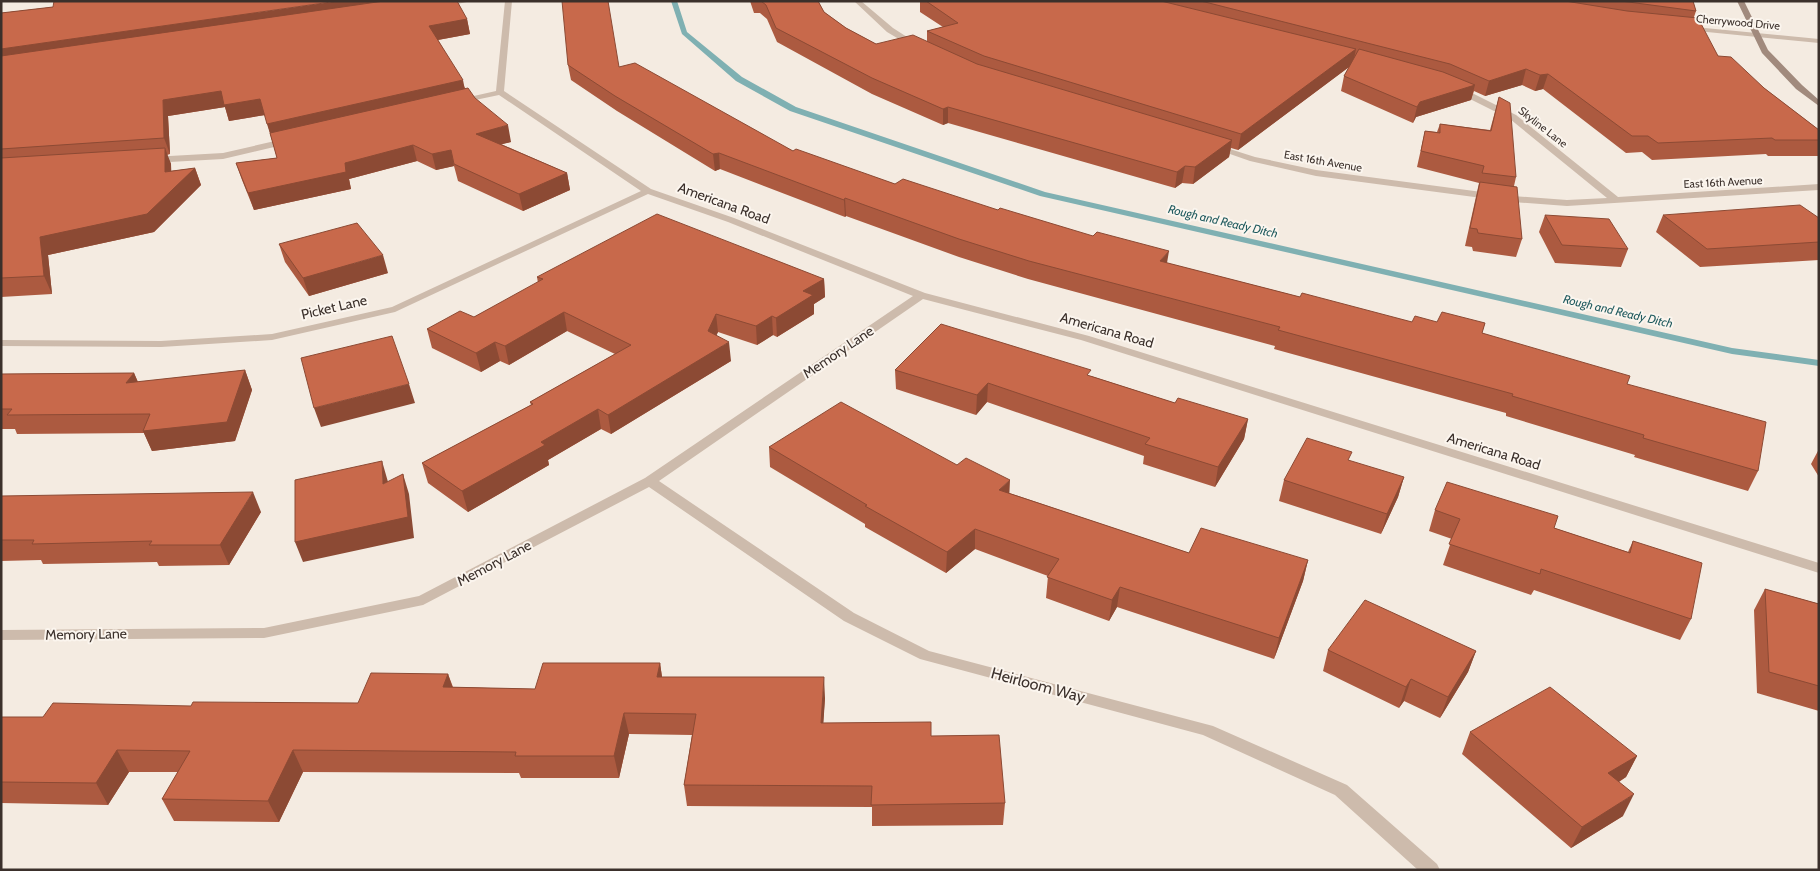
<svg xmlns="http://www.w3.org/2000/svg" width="1820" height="871" viewBox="0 0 1820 871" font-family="Cabin,sans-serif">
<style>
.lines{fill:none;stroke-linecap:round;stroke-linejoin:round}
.stream{fill:#7fb0b2;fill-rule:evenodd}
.street{fill:#cdbbac;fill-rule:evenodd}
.secondary{fill:#a18a7d;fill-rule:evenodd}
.wall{fill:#ac5a40}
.shaded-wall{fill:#8c4a34}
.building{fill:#c8694b;stroke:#8c4a34}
.labels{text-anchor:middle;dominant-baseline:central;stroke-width:4;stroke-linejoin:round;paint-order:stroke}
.far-street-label{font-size:11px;fill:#3b302b;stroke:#fbf5ee}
.far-water-label{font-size:12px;font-style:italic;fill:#1f5a5e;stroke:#fbf5ee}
.street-label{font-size:14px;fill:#3b302b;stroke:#fbf5ee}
.near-street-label{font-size:16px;fill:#3b302b;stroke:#fbf5ee}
</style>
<rect width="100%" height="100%" fill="#f4ebe1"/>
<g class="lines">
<!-- stream -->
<path class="stream" d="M671 1H677L687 32 742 77 796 107 1045 192 1732 348 1819 360V366L1732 354 1040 196 790 111 736 81 682 34Z"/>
<!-- street -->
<path class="street" d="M453 1H472L442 7 438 5Z
M505 1H512L504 91 651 189 734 218 925 293 1089 336 1819 563V573L1081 340 923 299 659 481 854 613 929 651 1213 726 1347 785 1437 864 1440 870H1418L1335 795 1203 735 920 659 844 621 649 487 423 605 264 638 1 640V630L264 628 419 596 645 478 913 296 728 222 648 194 395 312 272 340 161 347 1 346V340L161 341 272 334 392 307 641 191 499 95 456 104V100L496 91Z
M854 1H861L893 28 921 46 914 48 887 32Z
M1684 26 1819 39V43L1687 30 1683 28Z
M1456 88H1462L1516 115 1618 197 1819 184V190L1567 206 1512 202 1316 176 1250 161 1210 147 1214 144 1255 157 1316 170 1512 196 1567 200 1607 198 1510 119 1456 92Z
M288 138 291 139V143L223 159 152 163 147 160 152 157 223 153Z"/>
<!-- secondary -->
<path class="secondary" d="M1737 1H1744L1768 50 1802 85 1819 100V106L1796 89 1762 53Z"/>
</g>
<!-- wall -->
<path class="wall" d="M750 1H818L824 12 846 28 876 44 927 41V31L943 27 920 12V1H1693L1696 11 1694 17 1718 56 1764 88 1819 130V156H1768L1766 154 1652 160 1642 152 1626 153 1543 89 1535 91 1522 85 1485 96 1474 91 1471 100 1416 117 1413 123 1341 91 1344 76 1349 67 1238 150 1231 148 1229 157 1193 184 1182 183 1175 188 948 123 943 125 872 94 777 42 767 19 760 13H754Z
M53 7 467 19 470 34 438 40 465 88 475 98 511 142 501 144 567 173 570 190 523 211 458 181 454 166 436 170 417 161 349 179 351 189 254 210 242 180 236 163 277 158 265 115 229 121 225 107 168 116 170 154 167 155 171 164V171L195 168 201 185 154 232 48 255 52 294 1 297V13Z
M568 65 619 67 793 151 895 184 998 210 1167 263 1300 297 1412 322 1485 323 1482 333 1627 384 1758 471 1748 491 1634 457 1635 455 1506 416V413L1274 349 1275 346 1028 279 959 257 846 216 845 217 720 169 715 171 617 111 571 80Z
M1499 97 1516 177 1514 186 1522 239 1516 257 1473 251 1472 247 1465 246 1479 183 1417 167 1425 131 1437 132 1440 124 1490 130Z
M1545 215 1628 249 1621 267 1555 263 1539 232Z
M1663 215 1819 218V260L1700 267 1656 232Z
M279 244 388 273 309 296 285 262Z
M537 277 824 279 825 297 814 304V314L777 337 773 335 757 345 718 332 716 335 731 361 611 434 601 429 548 460 549 465 468 512 428 483 422 463 531 405 530 402 615 354 567 331 509 365 500 361 481 372 432 348 427 329 474 317 538 283Z
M245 370 252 390 235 441 152 451 144 433 17 434 15 429H1V374L134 373 138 382Z
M895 370 1091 376 1175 403 1248 419 1244 439 1215 487 1143 464 1144 456 987 402 976 415 896 389Z
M769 447 1009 493 1189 553 1308 560 1303 581 1274 659 1117 607 1109 621 1046 598 1048 576 975 549 946 573 865 527V524L770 467Z
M1819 449V477L1811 464Z
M1404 477 1398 497 1381 534 1279 501 1284 480Z
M1 496 261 512 229 565 159 566 157 562 43 564 41 560 1 561Z
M1435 510 1554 528 1628 552 1633 541 1691 619 1680 640 1534 590 1531 595 1443 565 1452 539 1429 531Z
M1765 589 1819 604V711L1757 693 1754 610Z
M1328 650 1476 651 1468 672 1440 718 1404 701 1399 708 1323 671Z
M660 663 662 677 825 698 823 723 931 736 1005 803 1003 825 872 826V807L687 806 684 785 692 735 629 734 619 778H521L519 773 303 772 279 822 174 821 162 799 178 772H129L108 805 1 803V717H43L191 706 358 703 448 674 453 687 535 689Z
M1470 732 1637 756 1626 777 1619 782 1623 816 1571 848 1462 754Z"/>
<!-- shaded-wall -->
<path class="shaded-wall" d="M338 1H438L1 65V49Z
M467 19 470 34 432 41 429 26Z
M1356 49 1353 64 1238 150 1241 134Z
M1526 69 1522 85 1485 96 1489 81Z
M1548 74 1543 89 1535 91 1540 75Z
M463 80 466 95 272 140 267 124Z
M1475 85 1471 100 1416 117 1413 123 1417 107 1420 102Z
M221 91 260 99 265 115 229 121 225 107 168 116 170 154 164 138 163 100Z
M948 107V123L943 125V109Z
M508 125 511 142 479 150 476 134Z
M1232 140 1229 157 1193 184 1195 167Z
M413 145 417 161 349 179 351 189 254 210 248 193 345 163Z
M165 148 171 164 172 189 165 172Z
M451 150 454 166 436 170 432 154Z
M719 153 720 169 715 171 713 154Z
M1185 166 1182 183 1175 188 1177 172Z
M195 168 201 185 154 232 48 255 52 294 44 276 40 237Z
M567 173 570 190 523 211 519 194Z
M845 198 846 216 845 217 844 200Z
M1169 251 1166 269 1160 261Z
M383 255 388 273 309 296 303 278Z
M824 279 825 297 814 304V314L777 337 776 318 803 291Z
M564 312 567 331 509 365 505 346Z
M716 314 718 332 710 350 708 331Z
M772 316 773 335 757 345 756 326Z
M495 342 500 361 481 372 476 353Z
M729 342 731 361 611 434 608 415Z
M245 370 252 390 235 441 152 451 143 431Z
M134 373 142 392 126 383Z
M988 383 987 402 976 415 977 395Z
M409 384 415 403 321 427 314 408Z
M598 409 601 429 548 460 549 465 468 512 462 491 541 442Z
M1248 419 1244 439 1215 487 1218 467Z
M382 461 388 482 383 484Z
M403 474 409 494 414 538 303 562 295 542Z
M1404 477 1398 497 1381 534 1387 514Z
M1010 480 1009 501 999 490Z
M253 492 261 512 229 565 220 545Z
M975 529V549L946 573 947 552Z
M1308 560 1303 581 1274 659 1279 638Z
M1120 587 1117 607 1109 621 1112 600Z
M1476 651 1468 672 1440 718 1448 697Z
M660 663 663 684 657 677Z
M448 674 455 695 443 687Z
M824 677 825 698 822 745 821 723Z
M1411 679 1404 701 1399 708 1406 687Z
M624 713 629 734 619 778 614 756Z
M117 750 129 772 108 805 96 783Z
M293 750 303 772 279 822 268 801Z
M1637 756 1626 777 1597 795 1608 773Z
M1634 794 1623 816 1571 848 1582 827Z"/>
<!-- building -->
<path class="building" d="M54 1H338L1 49V13L53 7Z
M384 1H457L467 19 429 26 463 80 267 124 260 99 224 105 221 91 163 100 164 138 1 149V56Z
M562 1H608L619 67 635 63 793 151 796 149 895 184 903 179 998 210 1000 208 1093 236 1097 232 1169 251 1160 261 1300 297 1302 293 1412 322 1415 316 1437 322 1442 312 1485 323 1482 333 1630 376 1627 384 1766 422 1758 471 1643 438 1644 435 1512 396 1513 394 1278 330 1280 327 1029 261 959 239 845 198 844 200 719 153 713 154 615 96 568 65Z
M761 1H818L824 12 846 28 876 44 913 35 977 64 1232 140 1195 167 1185 166 1177 172 948 107 943 109 872 78 776 28 766 5Z
M926 1H1161L1356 49 1241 134 984 56 927 31 958 23Z
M1201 1H1565L1627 11 1698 18 1718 56 1731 57 1764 88 1819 130V140H1775L1772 138 1658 143 1648 136H1632L1548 74 1540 75 1526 69 1489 81 1450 64Z
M1621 1H1693L1696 11Z
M1359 49 1443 72 1475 85 1420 102 1417 107 1344 76Z
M468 88 475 98 508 125 476 134 567 173 519 194 454 164 451 150 432 154 413 145 345 163 346 172 248 193 236 163 277 158 270 133Z
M1499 97 1510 103 1516 177 1482 173 1484 166 1421 151 1425 131 1440 133V124L1491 131Z
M165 148V172L195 168 147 214 40 237 44 276 1 278V158Z
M1480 182 1517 187 1522 239 1478 233 1477 229 1470 228Z
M1800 205 1819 218V242L1707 249 1663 215Z
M657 214 824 279 803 291 813 295 776 318 772 316 756 326 716 314 708 331 729 342 608 415 598 409 541 442 545 445 462 491 422 463 533 404 530 402 631 345 564 312 505 346 495 342 476 353 427 329 460 311 474 317 543 279 537 277Z
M1545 215 1609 219 1628 249 1562 245Z
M357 223 383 255 303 278 279 244Z
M941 324 1091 370 1087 375 1175 403 1178 398 1248 419 1218 467 1145 444 1150 438 988 383 977 395 895 370Z
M392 336 409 384 314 408 301 358Z
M245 370 227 422 143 431 150 414 7 415 12 409H1V374L134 373 126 383Z
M841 402 957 465 966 458 1010 480 999 490 1189 553 1201 528 1308 560 1279 638 1120 587 1112 600 1047 577 1059 559 975 529 947 552 865 506 867 505 769 447Z
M1307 438 1352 452 1348 460 1404 477 1387 514 1284 480Z
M382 461 383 484 403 474 408 517 295 542V480Z
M1447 482 1558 516 1554 528 1630 553 1633 541 1702 563 1691 619 1541 569 1540 574 1449 544 1460 519 1435 510Z
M253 492 220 545H149L152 541 32 544 34 540H1V496Z
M1765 589 1819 604V686L1769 672Z
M1365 600 1476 651 1448 697 1411 679 1406 687 1328 650Z
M543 663H660L657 677H824L821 723 931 722V736L999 735 1005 803 871 805 872 786 684 785 696 714 624 713 614 756H515L516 752 293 750 268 801 162 799 190 751 117 750 96 783 1 782V717H43L53 703 191 706 193 702 358 703 371 673 448 674 443 687 535 689Z
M1550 687 1637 756 1608 773 1634 794 1582 827 1470 732Z"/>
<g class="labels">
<!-- far-street labels -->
<g class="far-street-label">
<text transform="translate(1738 22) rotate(5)">Cherrywood Drive</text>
<text transform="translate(1543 127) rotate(38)">Skyline Lane</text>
<text transform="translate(1323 161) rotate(10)">East 16th Avenue</text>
<text transform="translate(1723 182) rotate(-3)">East 16th Avenue</text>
</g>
<!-- far-water labels -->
<g class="far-water-label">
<text transform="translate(1223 221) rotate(13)">Rough and Ready Ditch</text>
<text transform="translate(1618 311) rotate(13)">Rough and Ready Ditch</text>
</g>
<!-- street labels -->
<g class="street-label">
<text transform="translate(724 203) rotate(20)">Americana Road</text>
<text transform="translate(334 307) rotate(-13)">Picket Lane</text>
<text transform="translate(1107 330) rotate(16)">Americana Road</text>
<text transform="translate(838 352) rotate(-34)">Memory Lane</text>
<text transform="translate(1494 451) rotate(17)">Americana Road</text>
<text transform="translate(494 563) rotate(-28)">Memory Lane</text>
<text transform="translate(86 634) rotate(-1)">Memory Lane</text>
</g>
<!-- near-street labels -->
<g class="near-street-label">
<text transform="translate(1038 685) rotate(15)">Heirloom Way</text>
</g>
</g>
<!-- border -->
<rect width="1820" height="871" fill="none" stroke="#3b302b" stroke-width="5"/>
</svg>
